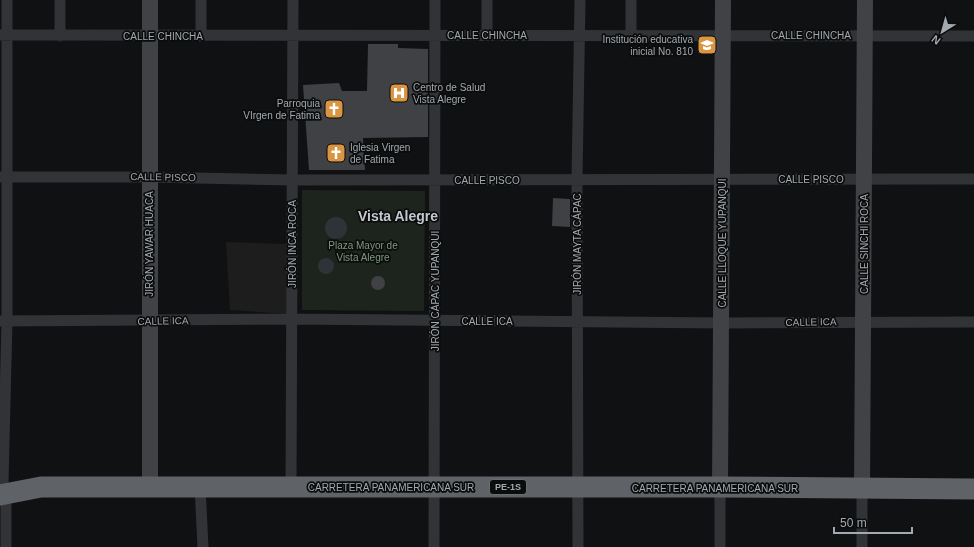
<svg xmlns="http://www.w3.org/2000/svg" width="974" height="547" viewBox="0 0 974 547" font-family="Helvetica,sans-serif">
<style>
.built{fill:#1d1d1e}
.green{fill:#1d241d}
.water{fill:#2c3438}
.building{fill:#404144}
.lines{fill:none;stroke-linecap:round;stroke-linejoin:round}
.street{stroke:#323336;stroke-width:11}
.secondary{stroke:#404246;stroke-width:16}
.highway{stroke:#5f6266;stroke-width:21}
.labels{text-anchor:middle;dominant-baseline:central;stroke-width:3.5;stroke-linejoin:round;paint-order:stroke}
.shield{fill:#0b0c0c;stroke:#757a80;stroke-width:1}
.shield-label{font-size:9px;font-weight:bold;fill:#a3a9b1}
.street-label{font-size:10px;fill:#a3a9b1;stroke:#0b0c0c}
.poi-label{font-size:10px;fill:#a3a9b1;stroke:#0b0c0c;text-anchor:end}
.park-label{font-size:10px;fill:#7e997d;stroke:#0b0c0c}
.district-label{font-size:14px;font-weight:bold;fill:#c4c7cd;stroke:#0b0c0c}
</style>
<rect width="100%" height="100%" fill="#101112"/>
<!-- built -->
<path class="built" d="M226 242 287 244V314L230 310Z"/>
<!-- green -->
<path class="green" d="M302 190 425 191 424 311 302 310Z"/>
<!-- water -->
<path class="water" d="M325 228a11 11 0 1 1 22 0a11 11 0 1 1-22 0Z
M318 266a8 8 0 1 1 16 0a8 8 0 1 1-16 0Z"/>
<!-- building -->
<path class="building" d="M368 44H398V48L428 49V137L363 138 365 170H309L303 85 339 83 342 91H367Z
M553 198 570 199V227L552 226Z
M371 283a7 7 0 1 1 14 0a7 7 0 1 1-14 0Z"/>
<g class="lines">
<!-- street -->
<path class="street" d="M0 35 974 36
M487 35V0
M631 35V0
M60 36V0
M201 36V0
M0 177H149L292 180 974 179
M0 321 292 319 722 323 974 322
M3 482 7 321V0
M200 487 203 547
M291 487 293 0
M862 488V547
M6 547V494
M434 547 435 0
M578 547 577 179 580 0
M720 547V487"/>
<!-- secondary -->
<path class="secondary" d="M150 487V0
M720 487 723 0
M862 488 865 0"/>
<!-- highway -->
<path class="highway" d="M0 495 41 487H720L974 489"/>
</g>
<!-- icons -->
<defs>
<symbol id="school-square" viewBox="-11 -11 22 22"><rect x="-9" y="-9" width="18" height="18" rx="4" fill="#d99541" stroke="#0b0c0c"/><path d="M0-5L7-2L0 1L-7-2ZM-4 1L0 2.5L4 1V4Q0 6-4 4Z" fill="#fff"/></symbol>
<symbol id="hospital-square" viewBox="-11 -11 22 22"><rect x="-9" y="-9" width="18" height="18" rx="4" fill="#d99541" stroke="#0b0c0c"/><path d="M-5-5h3v3.5h4V-5h3V5h-3V1.5h-4V5h-3Z" fill="#fff"/></symbol>
<symbol id="church-square" viewBox="-11 -11 22 22"><rect x="-9" y="-9" width="18" height="18" rx="4" fill="#d99541" stroke="#0b0c0c"/><path d="M-1.2-6h2.4v3.5h3.3v2.4h-3.3V6h-2.4V-.1h-3.3v-2.4h3.3Z" fill="#fff"/></symbol>
</defs>
<g fill-rule="evenodd">
<use href="#school-square" x="696" y="34" width="22" height="22"/>
<use href="#hospital-square" x="388" y="82" width="22" height="22"/>
<use href="#church-square" x="323" y="98" width="22" height="22"/>
<use href="#church-square" x="325" y="142" width="22" height="22"/>
</g>
<g class="labels">
<!-- shield labels -->
<rect class="shield" x="490" y="480" width="36" height="14" rx="3"/>
<g class="shield-label">
<text x="508" y="487">PE-1S</text>
</g>
<!-- street labels -->
<g class="street-label">
<text x="487" y="35">CALLE CHINCHA</text>
<text x="811" y="35">CALLE CHINCHA</text>
<text x="163" y="36">CALLE CHINCHA</text>
<text transform="translate(163 177) rotate(1)">CALLE PISCO</text>
<text x="811" y="179">CALLE PISCO</text>
<text x="487" y="180">CALLE PISCO</text>
<text transform="translate(722 243) rotate(-90)">CALLE LLOQUE YUPANQUI</text>
<text transform="translate(149 244) rotate(-90)">JIRÓN YAWAR HUACA</text>
<text transform="translate(292 244) rotate(-90)">JIRÓN INCA ROCA</text>
<text transform="translate(577 244) rotate(-90)">JIRÓN MAYTA CÁPAC</text>
<text transform="translate(864 244) rotate(-90)">CALLE SINCHI ROCA</text>
<text transform="translate(435 291) rotate(-90)">JIRÓN CÁPAC YUPANQUI</text>
<text transform="translate(163 321) rotate(-1)">CALLE ICA</text>
<text x="487" y="321">CALLE ICA</text>
<text transform="translate(811 322) rotate(-1)">CALLE ICA</text>
<text x="391" y="487">CARRETERA PANAMERICANA SUR</text>
<text x="715" y="488">CARRETERA PANAMERICANA SUR</text>
</g>
<!-- poi labels -->
<g class="poi-label">
<text x="693" y="39">Institución educativa<tspan x="693" dy="12">inicial No. 810</tspan></text>
<text x="413" y="87" text-anchor="start">Centro de Salud<tspan x="413" dy="12">Vista Alegre</tspan></text>
<text x="320" y="103">Parroquia<tspan x="320" dy="12">VIrgen de Fatima</tspan></text>
<text x="350" y="147" text-anchor="start">Iglesia Virgen<tspan x="350" dy="12">de Fatima</tspan></text>
</g>
<!-- park labels -->
<g class="park-label">
<text x="363" y="245">Plaza Mayor de<tspan x="363" dy="12">Vista Alegre</tspan></text>
</g>
<!-- district labels -->
<g class="district-label">
<text x="398" y="216">Vista Alegre</text>
</g>
</g>
<!-- north arrow -->
<g transform="translate(942 32) rotate(217)" stroke="#0b0c0c" stroke-width="3" paint-order="stroke">
<path d="M0-3L7 15L0 10L-7 15Z" fill="#a3a9b1"/>
<text y="-6" font-size="11" font-weight="bold" text-anchor="middle" fill="#a3a9b1">N</text>
</g>
<!-- scale -->
<path d="M834 527v6h78v-6" fill="none" stroke="#a3a9b1" stroke-width="2"/>
<text x="840" y="527" font-size="12" fill="#a3a9b1" stroke="#0b0c0c" stroke-width="3" paint-order="stroke">50 m</text>
</svg>
